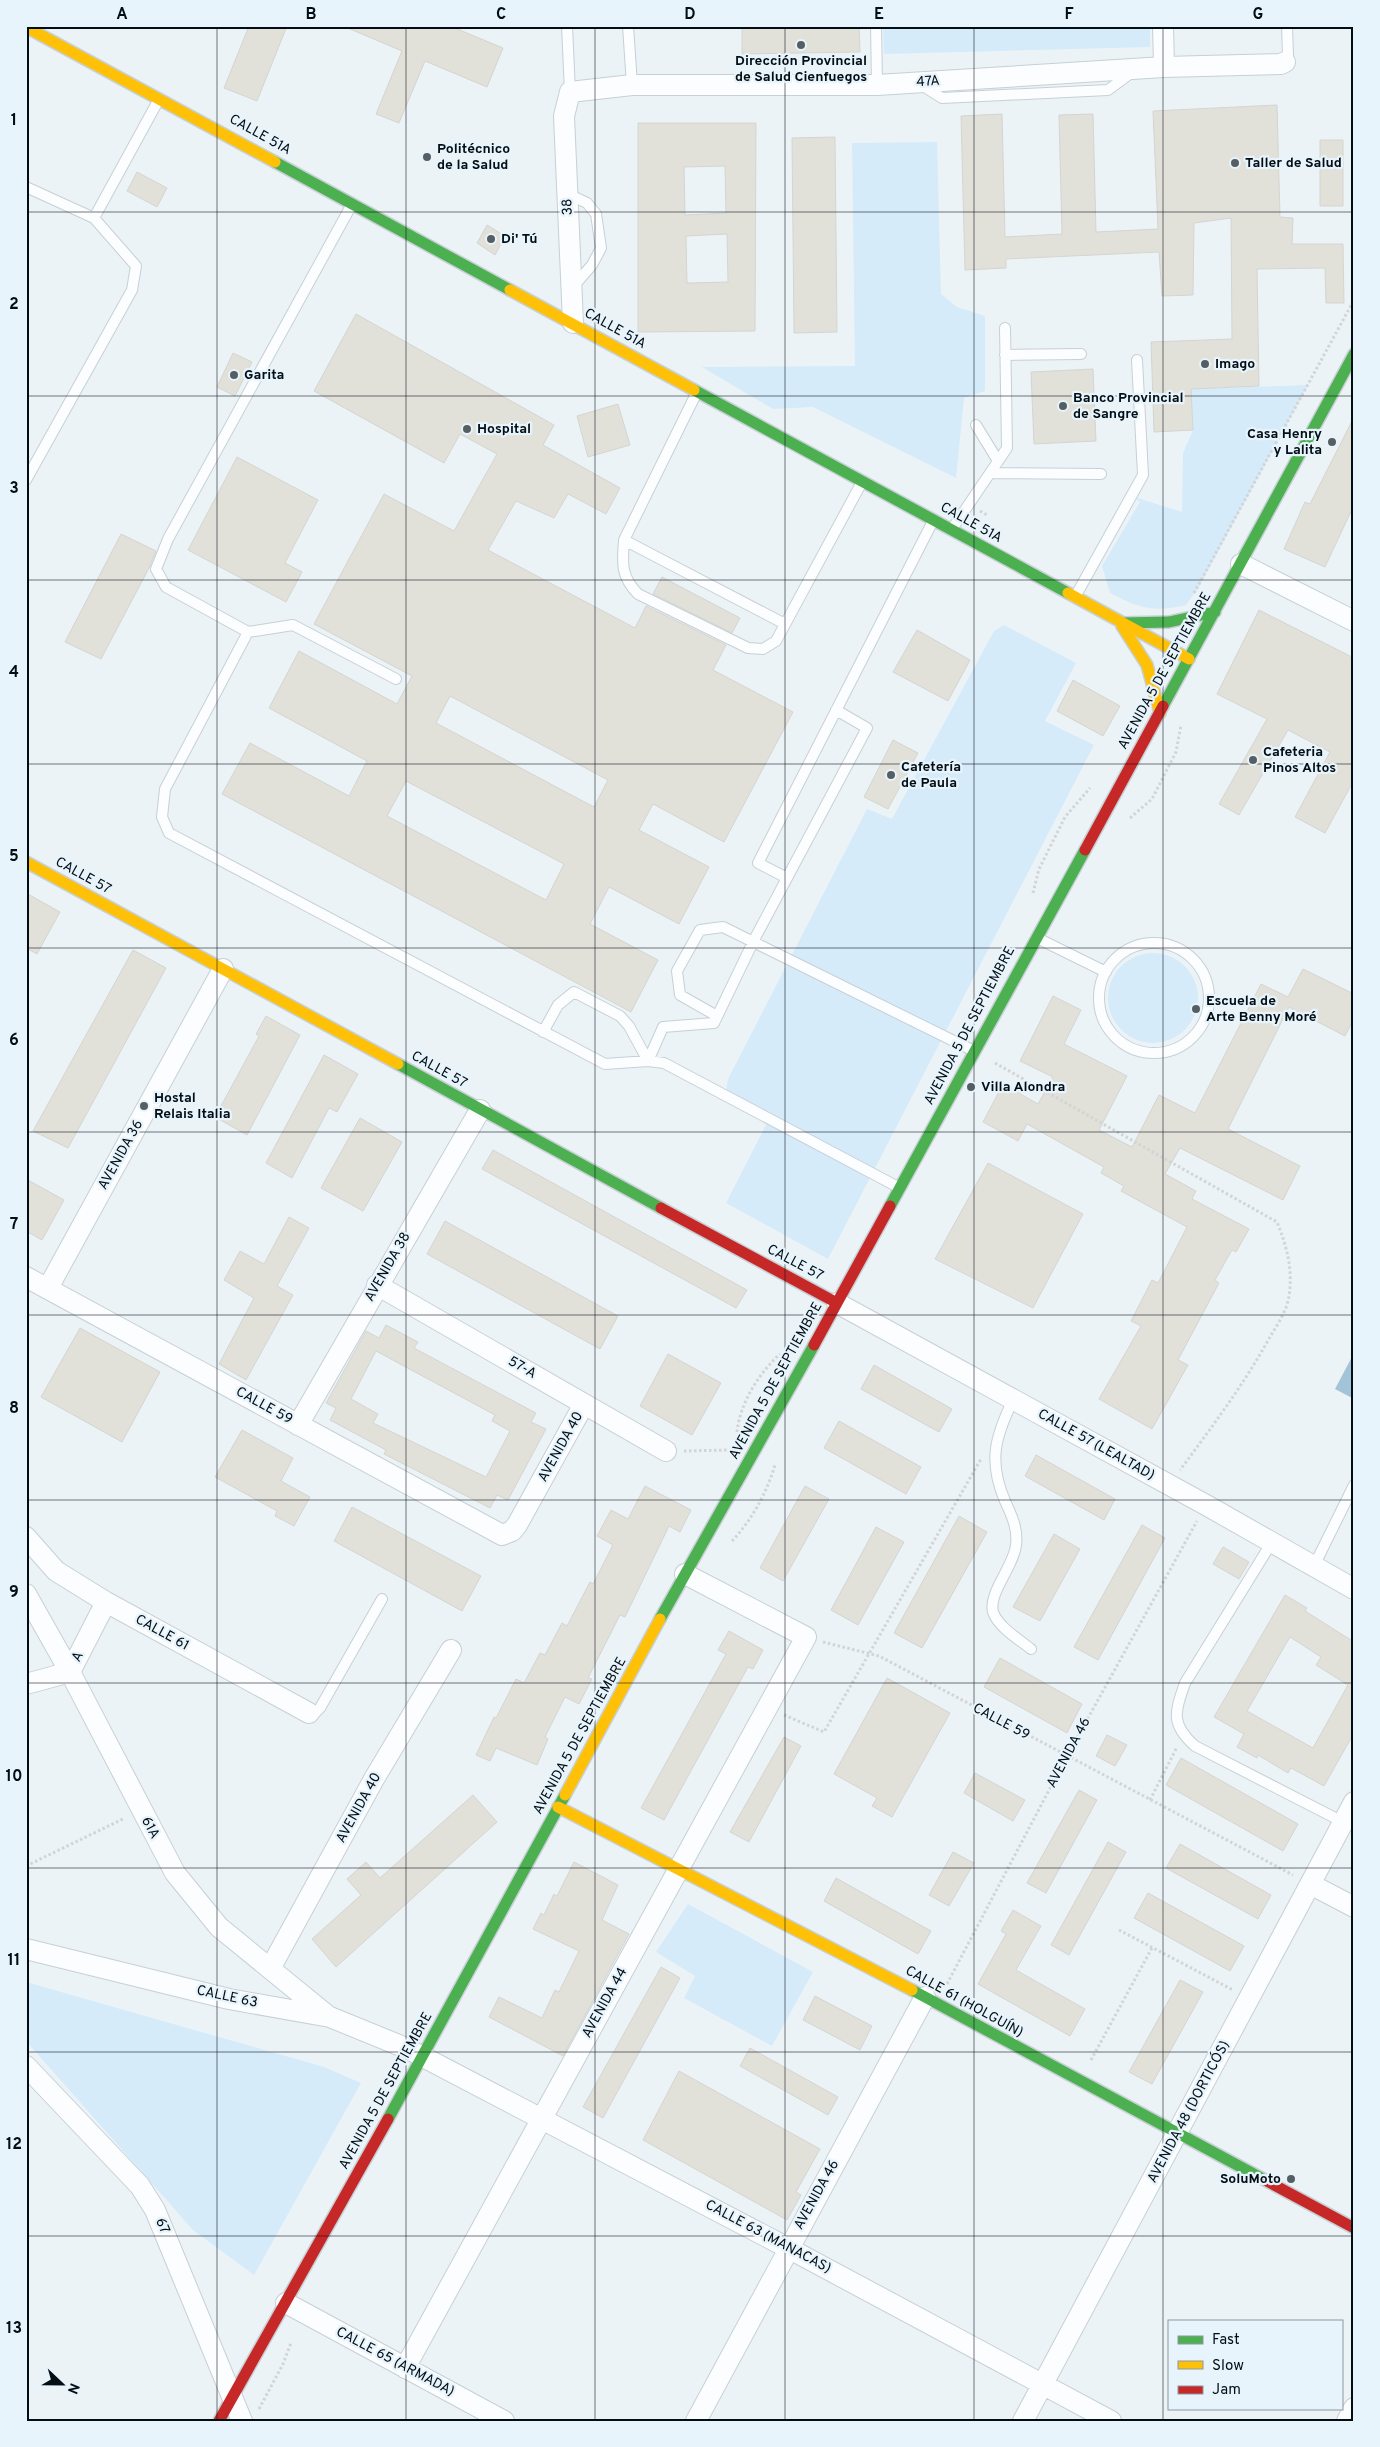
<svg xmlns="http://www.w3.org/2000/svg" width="1380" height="2447" viewBox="0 0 1380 2447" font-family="Overpass,sans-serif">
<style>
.green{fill:#d5ebfa}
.water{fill:#a2c4d9}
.building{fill:#e1e0d9;stroke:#d4d5d1;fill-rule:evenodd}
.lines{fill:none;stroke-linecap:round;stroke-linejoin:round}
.lane-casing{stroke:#c6d0d5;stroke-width:12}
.street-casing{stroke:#c6d0d5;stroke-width:22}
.fast-casing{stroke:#c6d0d5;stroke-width:14}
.slow-casing{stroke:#c6d0d5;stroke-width:14}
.jam-casing{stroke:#c6d0d5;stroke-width:14}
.path{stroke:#d2d4d6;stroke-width:3;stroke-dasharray:2.5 2.5;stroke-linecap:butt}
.lane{stroke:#fcfdfe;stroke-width:10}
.street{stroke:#fcfdfe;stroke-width:20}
.fast{stroke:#4caf50;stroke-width:11}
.slow{stroke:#ffc107;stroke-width:11}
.jam{stroke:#c62828;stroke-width:11}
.grid{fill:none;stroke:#030d14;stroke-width:1;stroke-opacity:0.55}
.poi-dot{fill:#555e63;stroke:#e7f4fc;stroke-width:2}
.labels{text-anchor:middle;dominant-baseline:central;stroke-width:4.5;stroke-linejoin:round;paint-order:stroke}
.poi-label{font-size:14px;font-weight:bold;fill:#030d14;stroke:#e7f4fc;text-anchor:start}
.street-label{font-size:14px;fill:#030d14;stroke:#e7f4fc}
.neatline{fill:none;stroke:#030d14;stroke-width:2}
.grid-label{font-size:16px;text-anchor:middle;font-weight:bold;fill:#030d14}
</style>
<rect width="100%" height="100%" fill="#ecf3f7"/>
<!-- green -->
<path class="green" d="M883 26H1150V47L884 54Z
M937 142 941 294 957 307 985 316V391L964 398 956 478 813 407 773 409 702 367 855 366 852 143Z
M1308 385 1199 587 1186 605C1153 613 1139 608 1110 593L1102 566 1140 502 1131 496 1182 512 1183 453 1193 430 1191 389Z
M1004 625 1076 663 1045 721 1094 745 828 1259 726 1203 771 1115 726 1092 728 1079 867 809 892 819 994 631Z
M1108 998a45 45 0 1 1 90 0a45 45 0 1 1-90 0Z
M688 1904 813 1972 772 2046 684 1998 695 1976 656 1952Z
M26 1982 324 2067 361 2083 254 2275 193 2230 26 2041Z"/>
<!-- water -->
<path class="water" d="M1354 1353V1399L1335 1389Z"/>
<!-- building -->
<path class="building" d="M249 26H287L257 101 224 88Z
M450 26 503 48 487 87 425 61 399 123 376 114 402 51 343 26Z
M742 26H859L860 52 742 54Z
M1277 105 1280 217 1293 218 1292 244H1343L1344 303H1326L1325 268 1257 269 1259 386 1191 389 1193 430 1154 432 1151 342 1232 339 1231 218 1194 223 1193 295 1162 296 1159 252 1006 259V268L965 270 961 116 1002 114 1005 237 1062 234 1059 115 1093 114 1096 232 1158 229 1153 111Z
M638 123H756L755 331 638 332ZM725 166 726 213 685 215 684 167ZM727 234 728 282 687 283 686 236Z
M835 137 837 332 794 333 792 138Z
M1320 140H1343V206H1320Z
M137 172 167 188 157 207 127 191Z
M487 225 505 236 495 255 477 243Z
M356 314 554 425 543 445 620 488 606 514 568 494 554 518 516 501 488 550 635 628 646 606 726 645 713 670 793 712 724 842 653 804 639 830 709 867 679 924 609 887 590 924 658 960 631 1012 222 794 250 743 349 796 367 761 269 708 299 651 397 704 412 676 314 624 384 494 454 531 497 454 460 434 444 463 314 391ZM450 696 608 780 594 807 436 723ZM406 781 564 864 546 900 387 816Z
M233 353 252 362 235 396 217 387Z
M1093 369 1096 441 1034 444 1031 372Z
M618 404 630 445 588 457 577 416Z
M1354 417V505L1325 567 1284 549 1305 502 1310 504Z
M237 457 318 500 285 563 302 572 286 602 188 550Z
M121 534 156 551 149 568 101 659 65 642Z
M662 577 740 618 732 633 653 594Z
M1259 610 1354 658V780L1325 833 1295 817 1330 752 1288 730 1239 815 1219 804 1267 719 1217 694Z
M917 630 970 660 948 701 893 672Z
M1073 680 1120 706 1103 736 1057 711Z
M893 740 918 753 888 809 864 797Z
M26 893 60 912 37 954 26 948Z
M133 950 166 968 68 1148 33 1131Z
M1303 969 1354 994V1019L1345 1036 1289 1007 1228 1129 1300 1166 1283 1200 1180 1148 1165 1174 1196 1191 1192 1199 1249 1229 1236 1252 1232 1250 1215 1280 1219 1283 1178 1360 1188 1365 1152 1429 1099 1399 1141 1326 1131 1321 1152 1280 1158 1283 1187 1227 1121 1191 1124 1186 1101 1173 1104 1167 1027 1124 1018 1141 983 1122 1003 1084 1038 1104 1053 1077 1020 1061 1053 996 1081 1010 1064 1044 1127 1076 1099 1130 1132 1147 1159 1095 1195 1113 1261 984 1288 997Z
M266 1016 300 1035 247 1135 215 1117 259 1036 256 1034Z
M324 1055 358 1074 337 1112 329 1108 292 1178 266 1163Z
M360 1118 402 1142 363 1211 321 1188Z
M493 1150 747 1290 736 1308 482 1169Z
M988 1163 1083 1214 1033 1308 935 1259Z
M26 1179 64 1200 42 1240 26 1231Z
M289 1217 309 1228 277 1286 293 1295 246 1380 219 1364 254 1298 224 1280 240 1251 264 1264Z
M445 1221 618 1316 600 1349 427 1254Z
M386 1325 418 1342 414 1348 536 1413 531 1422 546 1429 508 1500 497 1495 490 1508 384 1454 386 1450 330 1420 336 1408 326 1403 366 1331 379 1338ZM376 1351 495 1415 492 1421 510 1431 486 1477 373 1423 378 1414 351 1399Z
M80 1328 160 1372 122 1442 41 1397Z
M668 1354 721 1383 692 1435 640 1406Z
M874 1365 952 1409 939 1432 861 1389Z
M839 1421 921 1467 906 1494 824 1448Z
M242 1430 293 1458 281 1481 310 1497 294 1526 275 1516 277 1511 215 1477Z
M1036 1455 1115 1499 1104 1520 1025 1476Z
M645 1486 691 1510 680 1532 669 1526 625 1617 620 1615 588 1678 592 1679 579 1704 565 1697 545 1737 548 1739 537 1765 496 1748 490 1761 476 1755 494 1717 496 1718 516 1679 524 1683 540 1653 545 1655 562 1623 567 1626 590 1582 593 1584 613 1545 597 1536 611 1510 628 1519Z
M805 1486 829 1499 783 1581 760 1568Z
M352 1507 481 1576 462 1611 334 1541Z
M959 1516 987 1532 922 1648 894 1633Z
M1142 1525 1165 1538 1098 1660 1074 1647Z
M876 1527 904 1542 858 1625 831 1610Z
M1054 1534 1080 1549 1040 1621 1013 1607Z
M1223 1547 1249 1562 1239 1579 1213 1564Z
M1285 1595 1307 1608 1305 1611 1354 1642V1733L1324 1786 1291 1768 1288 1773 1258 1755 1257 1758 1237 1747 1244 1734 1214 1717ZM1290 1637 1321 1657 1316 1665 1348 1685 1313 1748 1247 1711Z
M729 1631 763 1650 753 1669 748 1667 664 1820 641 1808 726 1654 718 1650Z
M1000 1658 1082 1704 1067 1733 984 1687Z
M887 1678 950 1713 892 1817 872 1806 877 1798 834 1774Z
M1107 1735 1127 1745 1115 1766 1096 1756Z
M784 1737 801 1746 749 1842 730 1832Z
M1181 1758 1298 1824 1283 1851 1166 1785Z
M975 1773 1025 1800 1013 1821 964 1793Z
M1079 1790 1097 1800 1046 1893 1027 1883Z
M473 1795 497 1822 336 1967 312 1939 361 1895 347 1879 366 1862 380 1878Z
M1108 1842 1126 1852 1069 1955 1051 1945Z
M1180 1844 1271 1895 1258 1919 1166 1868Z
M953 1852 974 1863 949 1906 929 1895Z
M574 1862 618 1885 602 1920 629 1934 563 2056 489 2017 499 1997 542 2018 555 1990 559 1992 579 1951 533 1929 541 1913 544 1915 554 1894 557 1896Z
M836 1878 931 1931 918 1954 824 1901Z
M1148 1893 1244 1946 1230 1971 1134 1918Z
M1013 1910 1041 1926 1016 1970 1085 2009 1070 2036 978 1984 1006 1934 1001 1931Z
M661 1967 680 1978 603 2118 583 2107Z
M1180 1980 1203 1992 1152 2084 1129 2072Z
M815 1996 872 2026 860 2050 803 2020Z
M750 2048 838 2097 828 2115 740 2066Z
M679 2071 820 2149 796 2192 801 2195 787 2220 643 2140Z"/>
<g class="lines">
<defs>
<path id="lane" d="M567 26 570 92
M628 26 632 85
M876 26 877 85
M1285 62 1288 56 1287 26
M920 84 942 98 1108 90 1131 73
M26 187 94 218 136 266 132 290 26 480
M568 194 587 203 596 214 601 248 592 265 572 288
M351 206 168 539 156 569 166 587 248 632 293 625 396 679
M94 218 158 101
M1005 355 1081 354
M697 392 624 540C622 563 621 577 638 594L748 648 763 649 776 641 862 482
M976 425 998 461
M991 473 1101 474
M952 529 1007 448 1005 328
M624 540 785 624
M1075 597 1143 475 1137 360
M248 632 165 789 162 817 169 833 605 1064 648 1061 664 1063 898 1187
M787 878 758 863 933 521
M1037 938 1106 972
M1099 998a55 55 0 1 1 110 0a55 55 0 1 1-110 0Z
M717 1016 680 995 677 971 700 930 723 927 974 1051
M543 1032 558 1005 574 992 620 1016 629 1026 648 1061
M648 1061 663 1027 714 1023 754 940 867 728 836 710
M1013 1400C995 1437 988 1461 1005 1501 1012 1516 1018 1529 1016 1545 1014 1566 988 1593 993 1612 998 1627 1020 1640 1031 1649
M1272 1542 1185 1683C1175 1712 1170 1724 1195 1746L1343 1822
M1314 1566 1354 1485
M309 1713H315L320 1708 382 1599"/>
<path id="street" d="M1163 26 1164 67
M573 323 564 116 570 92 632 85H877L1164 67 1281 64 1285 62
M1241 564 1354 621
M26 1277 502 1535 512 1531 517 1525 584 1404
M377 1285 666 1451
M48 1288 223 969
M837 1303 1206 1505 1354 1589
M298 1425 480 1110
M26 1537 56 1571 106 1602 309 1713
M26 1594 70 1672 175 1873 219 1927 328 2016
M26 1684 70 1672 106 1602
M1312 1885 1354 1907
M26 1949 229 1999 330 2017 406 2048 788 2248 1111 2421
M271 1967 374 1779 451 1650
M26 2066 140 2186 155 2210 242 2421
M286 2303 504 2421
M405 2368 806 1637 685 1574
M696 2421 925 1997
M1023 2421 1354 1802
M1347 2421 1354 2408"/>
<path id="fast" d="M275 162 510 290
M694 390 1068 593
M1123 623 1169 622 1215 612
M1163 706 1354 354
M398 1064 661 1208
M890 1206 1085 850
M660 1619 814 1345
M912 1990 1265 2180
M388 2119 565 1795"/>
<path id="slow" d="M26 27 275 162
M510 290 694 390
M1068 593 1189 659
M1122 626 1147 665 1160 713
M26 862 398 1064
M565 1795 660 1619
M558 1807 912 1990"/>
<path id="jam" d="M1085 850 1163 706
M661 1208 837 1303
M814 1345 890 1206
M1265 2180 1354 2228
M219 2421 388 2119"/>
</defs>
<!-- lane casing -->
<use href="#lane" class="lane-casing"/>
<!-- street casing -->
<use href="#street" class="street-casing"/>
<!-- fast casing -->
<use href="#fast" class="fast-casing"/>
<!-- slow casing -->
<use href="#slow" class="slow-casing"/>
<!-- jam casing -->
<use href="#jam" class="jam-casing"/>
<!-- path -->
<path class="path" d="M980 511 987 515
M1194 593 1354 300
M1130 818 1152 799 1176 752 1181 725
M1033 893 1039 869 1065 817 1090 788
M995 1063 1277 1222C1287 1247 1293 1269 1289 1296 1287 1311 1277 1325 1270 1337 1244 1384 1212 1427 1180 1470
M737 1432C740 1403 759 1373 780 1354
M684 1451 728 1450
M732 1541C752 1520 767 1492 775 1465
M823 1642 879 1656 1293 1875
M784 1715 824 1732 981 1459
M1150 1800 1177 1747
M26 1866 125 1818
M1119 1930 1233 1990
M947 1984 1067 1756 1197 1521
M1091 2060 1153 1946
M259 2409 283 2364 291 2343"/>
<!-- lane -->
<use href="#lane" class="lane"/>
<!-- street -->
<use href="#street" class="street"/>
<!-- fast -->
<use href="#fast" class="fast"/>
<!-- slow -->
<use href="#slow" class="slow"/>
<!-- jam -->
<use href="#jam" class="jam"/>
</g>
<!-- grid -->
<path class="grid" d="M217 26V2421M406 26V2421M595 26V2421M785 26V2421M974 26V2421M1163 26V2421M26 212H1354M26 396H1354M26 580H1354M26 764H1354M26 948H1354M26 1132H1354M26 1315H1354M26 1500H1354M26 1683H1354M26 1868H1354M26 2052H1354M26 2236H1354"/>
<!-- markers -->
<g class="poi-dot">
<circle cx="801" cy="45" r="5"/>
<circle cx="427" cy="157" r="5"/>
<circle cx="1235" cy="163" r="5"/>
<circle cx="491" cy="239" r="5"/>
<circle cx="1205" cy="364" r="5"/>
<circle cx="234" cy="375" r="5"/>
<circle cx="1063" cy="406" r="5"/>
<circle cx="467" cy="429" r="5"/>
<circle cx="1332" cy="442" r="5"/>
<circle cx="1253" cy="760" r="5"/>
<circle cx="891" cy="775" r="5"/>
<circle cx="1196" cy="1009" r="5"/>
<circle cx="971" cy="1087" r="5"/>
<circle cx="144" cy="1106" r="5"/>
<circle cx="1291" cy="2179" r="5"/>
</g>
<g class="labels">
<!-- poi labels -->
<g class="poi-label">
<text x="801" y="61" text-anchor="middle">Dirección Provincial<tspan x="801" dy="16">de Salud Cienfuegos</tspan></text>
<text x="437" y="149">Politécnico<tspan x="437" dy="16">de la Salud</tspan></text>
<text x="1245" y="163">Taller de Salud</text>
<text x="501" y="239">Di' Tú</text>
<text x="1215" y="364">Imago</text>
<text x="244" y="375">Garita</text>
<text x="1073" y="398">Banco Provincial<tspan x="1073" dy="16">de Sangre</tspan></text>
<text x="477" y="429">Hospital</text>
<text x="1322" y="434" text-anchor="end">Casa Henry<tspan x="1322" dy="16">y Lalita</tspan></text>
<text x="1263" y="752">Cafeteria<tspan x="1263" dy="16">Pinos Altos</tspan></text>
<text x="901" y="767">Cafetería<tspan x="901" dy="16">de Paula</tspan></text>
<text x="1206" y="1001">Escuela de<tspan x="1206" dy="16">Arte Benny Moré</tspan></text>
<text x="981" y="1087">Villa Alondra</text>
<text x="154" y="1098">Hostal<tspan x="154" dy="16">Relais Italia</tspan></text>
<text x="1281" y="2179" text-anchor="end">SoluMoto</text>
</g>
<!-- street labels -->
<g class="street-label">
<text transform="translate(928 82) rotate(-4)">47A</text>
<text transform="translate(260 135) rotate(29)">CALLE 51A</text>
<text transform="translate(568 207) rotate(-92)">38</text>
<text transform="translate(615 329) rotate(29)">CALLE 51A</text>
<text transform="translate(971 523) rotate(29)">CALLE 51A</text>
<text transform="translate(1165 671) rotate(-61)">AVENIDA 5 DE SEPTIEMBRE</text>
<text transform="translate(83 876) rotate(29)">CALLE 57</text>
<text transform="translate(970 1026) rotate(-62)">AVENIDA 5 DE SEPTIEMBRE</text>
<text transform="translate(439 1070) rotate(29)">CALLE 57</text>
<text transform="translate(121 1155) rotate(-61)">AVENIDA 36</text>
<text transform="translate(795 1263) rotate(28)">CALLE 57</text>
<text transform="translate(388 1267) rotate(-60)">AVENIDA 38</text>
<text transform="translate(522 1368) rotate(30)">57-A</text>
<text transform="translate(776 1381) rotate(-61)">AVENIDA 5 DE SEPTIEMBRE</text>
<text transform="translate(264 1406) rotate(29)">CALLE 59</text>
<text transform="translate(1096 1445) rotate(29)">CALLE 57 (LEALTAD)</text>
<text transform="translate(561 1447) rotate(-61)">AVENIDA 40</text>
<text transform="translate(162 1633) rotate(29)">CALLE 61</text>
<text transform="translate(78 1657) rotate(-63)">A</text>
<text transform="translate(1001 1722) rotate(28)">CALLE 59</text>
<text transform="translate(580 1736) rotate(-61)">AVENIDA 5 DE SEPTIEMBRE</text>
<text transform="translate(1069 1753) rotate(-62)">AVENIDA 46</text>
<text transform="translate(359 1808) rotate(-61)">AVENIDA 40</text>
<text transform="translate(150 1828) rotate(62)">61A</text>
<text transform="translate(227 1997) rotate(12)">CALLE 63</text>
<text transform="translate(964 2002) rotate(29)">CALLE 61 (HOLGUÍN)</text>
<text transform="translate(605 2003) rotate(-61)">AVENIDA 44</text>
<text transform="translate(386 2091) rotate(-61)">AVENIDA 5 DE SEPTIEMBRE</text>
<text transform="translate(1189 2112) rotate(-62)">AVENIDA 48 (DORTICÓS)</text>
<text transform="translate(817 2195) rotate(-61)">AVENIDA 46</text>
<text transform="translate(162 2226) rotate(67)">67</text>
<text transform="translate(768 2237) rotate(28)">CALLE 63 (MANACAS)</text>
<text transform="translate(395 2362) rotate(28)">CALLE 65 (ARMADA)</text>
</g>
</g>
<!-- border -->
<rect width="1380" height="2447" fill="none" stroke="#e7f4fc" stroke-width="55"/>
<!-- legend -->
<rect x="1168" y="2320" width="175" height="90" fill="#e7f4fc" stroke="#8c989f"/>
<rect x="1178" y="2336" width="25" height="8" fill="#4caf50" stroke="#8c989f"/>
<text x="1212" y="2344" font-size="15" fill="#030d14">Fast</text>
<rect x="1178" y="2361" width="25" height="8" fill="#ffc107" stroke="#8c989f"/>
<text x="1212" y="2370" font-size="15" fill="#030d14">Slow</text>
<rect x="1178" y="2386" width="25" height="8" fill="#c62828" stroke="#8c989f"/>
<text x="1212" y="2394" font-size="15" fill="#030d14">Jam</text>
<!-- north arrow -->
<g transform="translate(62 2384) rotate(112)" stroke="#e7f4fc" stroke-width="4" paint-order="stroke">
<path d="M0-4L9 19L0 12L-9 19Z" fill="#030d14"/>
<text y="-8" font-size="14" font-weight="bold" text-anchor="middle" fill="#030d14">N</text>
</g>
<rect x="28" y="28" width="1324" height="2392" class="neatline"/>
<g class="grid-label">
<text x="122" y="19">A</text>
<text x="311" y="19">B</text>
<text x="501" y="19">C</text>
<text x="690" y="19">D</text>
<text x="879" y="19">E</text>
<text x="1069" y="19">F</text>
<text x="1258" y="19">G</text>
<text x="14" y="125">1</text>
<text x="14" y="309">2</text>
<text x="14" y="493">3</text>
<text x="14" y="677">4</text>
<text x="14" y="861">5</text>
<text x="14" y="1045">6</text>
<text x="14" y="1229">7</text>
<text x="14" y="1413">8</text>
<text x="14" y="1597">9</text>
<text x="14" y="1781">10</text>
<text x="14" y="1965">11</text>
<text x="14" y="2149">12</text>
<text x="14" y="2333">13</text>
</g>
</svg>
